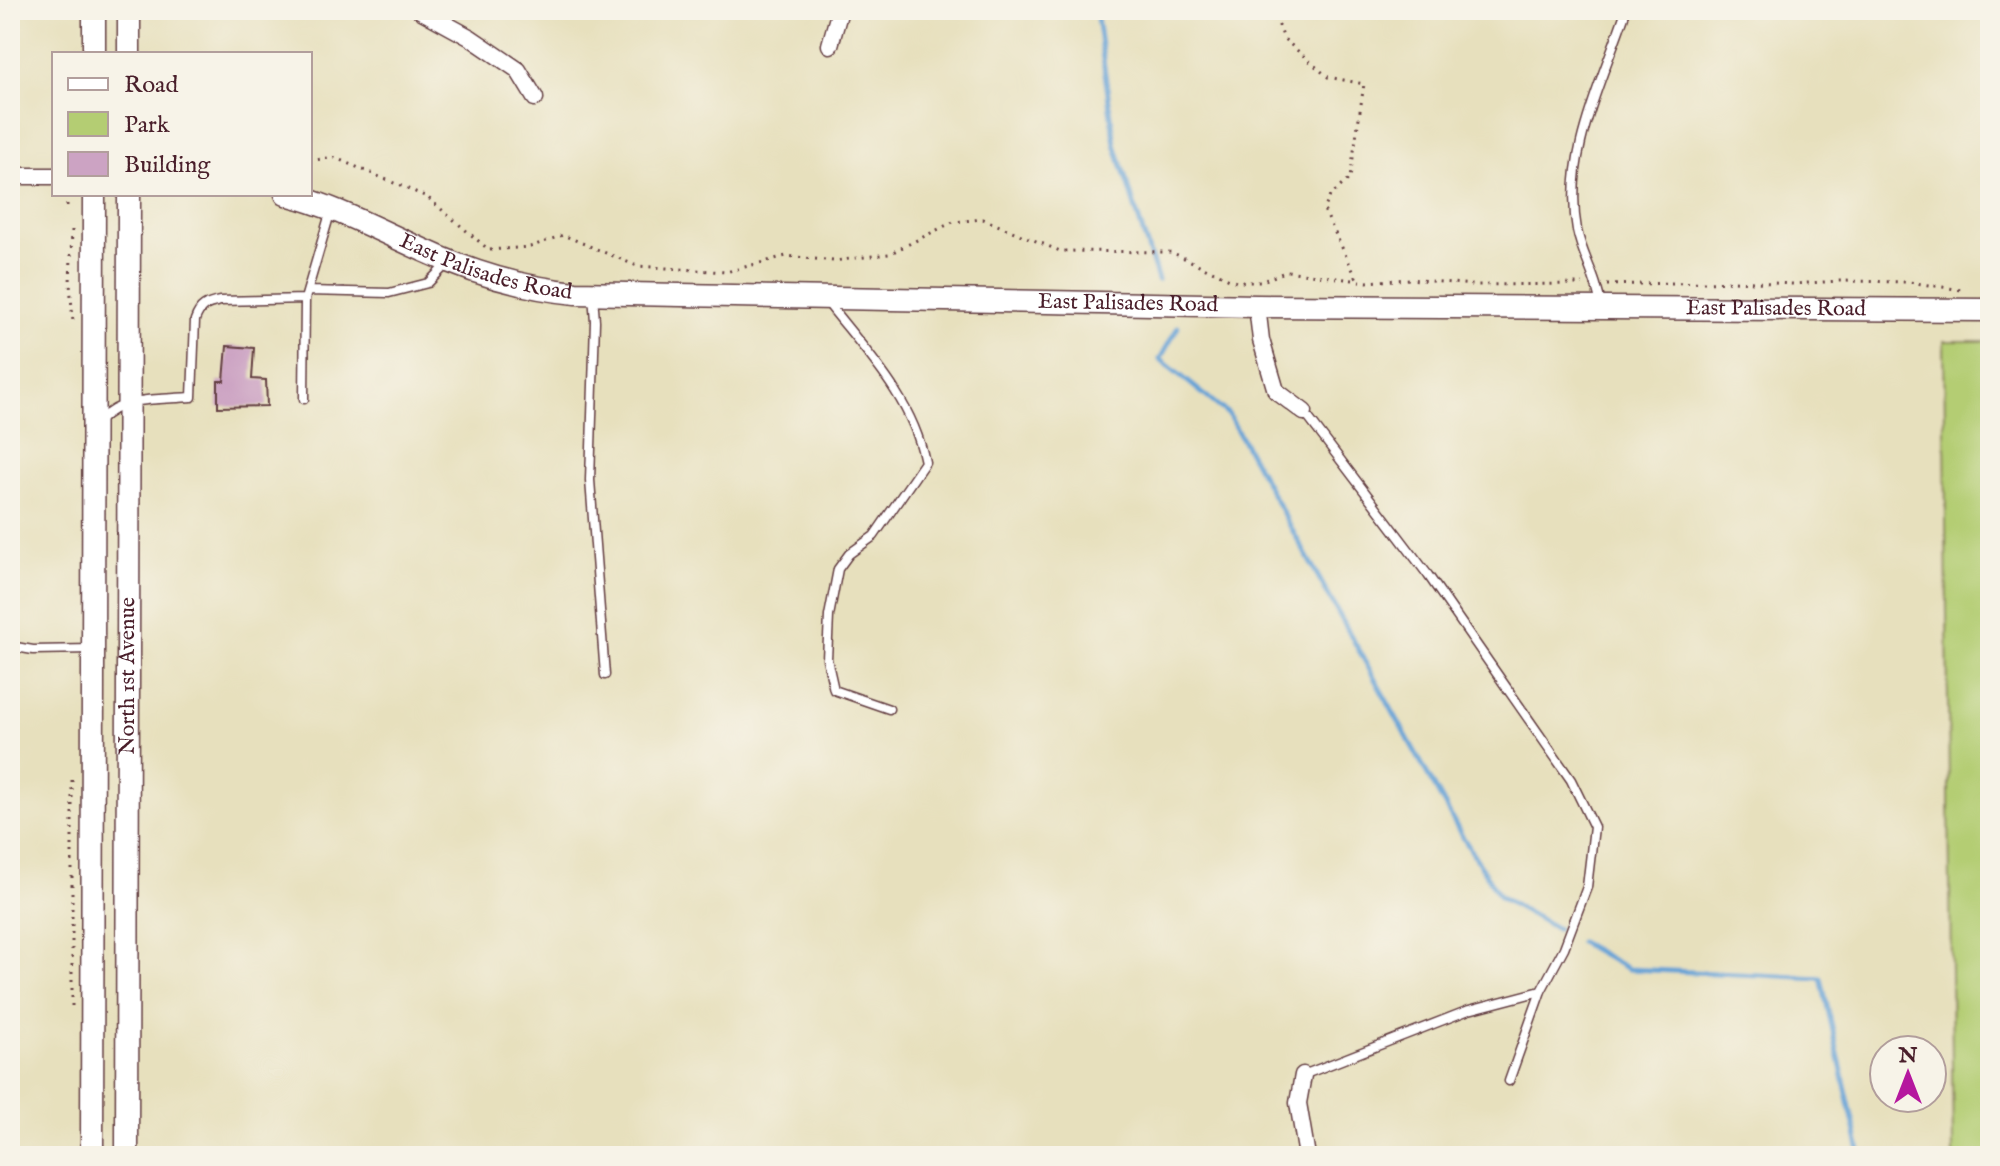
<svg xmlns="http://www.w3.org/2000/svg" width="2000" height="1166" viewBox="0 0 2000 1166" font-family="'IM FELL English',serif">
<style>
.green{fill:#b4cd73;stroke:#7f764f;stroke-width:2}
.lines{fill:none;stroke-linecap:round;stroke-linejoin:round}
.stream{stroke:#65a2d6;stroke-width:5}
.building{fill:#cca3c3}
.lane-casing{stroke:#623c41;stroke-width:11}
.street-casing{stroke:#623c41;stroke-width:19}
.secondary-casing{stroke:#623c41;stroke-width:25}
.path{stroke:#623c41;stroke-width:3;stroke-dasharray:2 6;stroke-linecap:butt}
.lane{stroke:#fff;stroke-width:8}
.street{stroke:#fff;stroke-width:16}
.secondary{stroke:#fff;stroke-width:22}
.labels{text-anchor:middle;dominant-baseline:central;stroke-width:6;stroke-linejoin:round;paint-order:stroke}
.street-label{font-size:22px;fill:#4a1f2b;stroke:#f7f3e8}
</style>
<rect width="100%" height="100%" fill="#f7f3e8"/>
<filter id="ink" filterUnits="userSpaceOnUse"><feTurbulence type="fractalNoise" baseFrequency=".0125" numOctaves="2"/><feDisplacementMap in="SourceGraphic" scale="16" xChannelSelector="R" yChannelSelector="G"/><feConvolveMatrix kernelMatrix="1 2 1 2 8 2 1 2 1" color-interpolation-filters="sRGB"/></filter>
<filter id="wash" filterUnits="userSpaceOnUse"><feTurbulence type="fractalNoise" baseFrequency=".006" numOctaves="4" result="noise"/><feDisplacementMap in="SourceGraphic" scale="32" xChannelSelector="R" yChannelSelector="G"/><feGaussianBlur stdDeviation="1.8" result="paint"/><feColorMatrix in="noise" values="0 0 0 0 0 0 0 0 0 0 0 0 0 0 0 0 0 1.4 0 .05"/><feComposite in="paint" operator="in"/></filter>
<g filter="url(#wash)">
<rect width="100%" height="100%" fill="#e7e0bd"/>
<!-- green -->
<path class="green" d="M1944 341H1990V1156H1953Z"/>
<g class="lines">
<!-- stream -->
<path class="stream" d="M1096 10 1115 144 1158 280
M1178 327 1160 359 1228 414 1459 831 1500 897 1557 929
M1580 942 1628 969 1821 978 1861 1156"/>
</g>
<g id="blocks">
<!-- building -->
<path class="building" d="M227 346 254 348 252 379 266 380 267 406 218 407V381H224Z"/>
</g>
</g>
<g filter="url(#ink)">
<use href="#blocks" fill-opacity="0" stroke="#623c41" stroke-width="2"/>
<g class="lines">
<defs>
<path id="lane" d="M308 291 389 293 428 283 446 265
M593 295 595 321 590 480 605 675
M827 302C866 352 912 398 925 462L874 536 849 554 838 569 829 616 827 659 834 690 889 709
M1601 307C1597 276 1582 256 1577 230 1563 154 1603 80 1626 10
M304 399 305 299
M1304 412 1428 575 1571 780 1594 827 1587 887 1564 948 1541 991 1509 1081
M99 421C125 395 158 400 192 397L195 320C200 306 206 304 220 301L305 299 331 210
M10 646 33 650 93 649
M1303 1075 1469 1010 1541 991"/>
<path id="street" d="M420 10 471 38 518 70 535 98
M830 45 840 10
M10 176H54
M1257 306 1261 340 1276 391 1304 412
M1303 1075 1298 1103 1307 1156"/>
<g id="secondary">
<path d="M129 10V54"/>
<path d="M94 54V10"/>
<path id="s1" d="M286 194C334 206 378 230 423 250 472 273 522 288 576 293L1257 306 1990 310"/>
<path d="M92 1156 94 194"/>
<path id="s2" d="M127 1156 129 194"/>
</g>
</defs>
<!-- lane casing -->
<use href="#lane" class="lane-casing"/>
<!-- street casing -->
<use href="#street" class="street-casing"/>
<!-- secondary casing -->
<use href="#secondary" class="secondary-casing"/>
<!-- path -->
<path class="path" d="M1273 10 1284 39 1328 77 1364 84 1350 178 1330 196 1324 210 1358 281
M310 161 333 157 427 197 489 250 530 247 563 235 637 266 726 272 786 256 834 261 889 254 953 222 983 219 1060 251 1171 252 1236 282H1260L1287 271 1367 282 1409 279 1473 285 1583 284
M67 206V194
M72 230 70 283 73 322
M1607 285 1734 281 1793 284 1840 281 1909 282 1962 290
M72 1006V778"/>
<!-- lane -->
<use href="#lane" class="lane"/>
<!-- street -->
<use href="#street" class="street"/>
<!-- secondary -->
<use href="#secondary" class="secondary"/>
</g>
</g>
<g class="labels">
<!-- street labels -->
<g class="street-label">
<text stroke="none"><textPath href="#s1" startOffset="214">East Palisades Road</textPath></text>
<text stroke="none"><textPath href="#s1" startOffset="860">East Palisades Road</textPath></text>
<text stroke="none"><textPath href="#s1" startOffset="1508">East Palisades Road</textPath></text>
<text stroke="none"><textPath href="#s2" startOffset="480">North 1st Avenue</textPath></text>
</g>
</g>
<!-- margin -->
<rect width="2000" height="1166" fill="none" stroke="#f7f3e8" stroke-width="40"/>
<!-- legend -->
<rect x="52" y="52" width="260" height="144" fill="#f7f3e8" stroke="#b29e9c" stroke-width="2"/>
<rect x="68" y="78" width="40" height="12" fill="#ffffff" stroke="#b29e9c" stroke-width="2"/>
<text x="124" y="92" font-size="24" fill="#4a1f2b">Road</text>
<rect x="68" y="112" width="40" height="24" fill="#b4cd73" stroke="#b29e9c" stroke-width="2"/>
<text x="124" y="132" font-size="24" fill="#4a1f2b">Park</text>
<rect x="68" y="152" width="40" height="24" fill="#cca3c3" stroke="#b29e9c" stroke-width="2"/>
<text x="124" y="172" font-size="24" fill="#4a1f2b">Building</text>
<!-- north arrow -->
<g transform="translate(1908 1074)"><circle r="38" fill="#f7f3e8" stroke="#b29e9c" stroke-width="2"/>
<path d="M0-6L14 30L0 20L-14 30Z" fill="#b5179e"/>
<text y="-12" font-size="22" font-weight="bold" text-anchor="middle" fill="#4a1f2b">N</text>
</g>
</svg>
